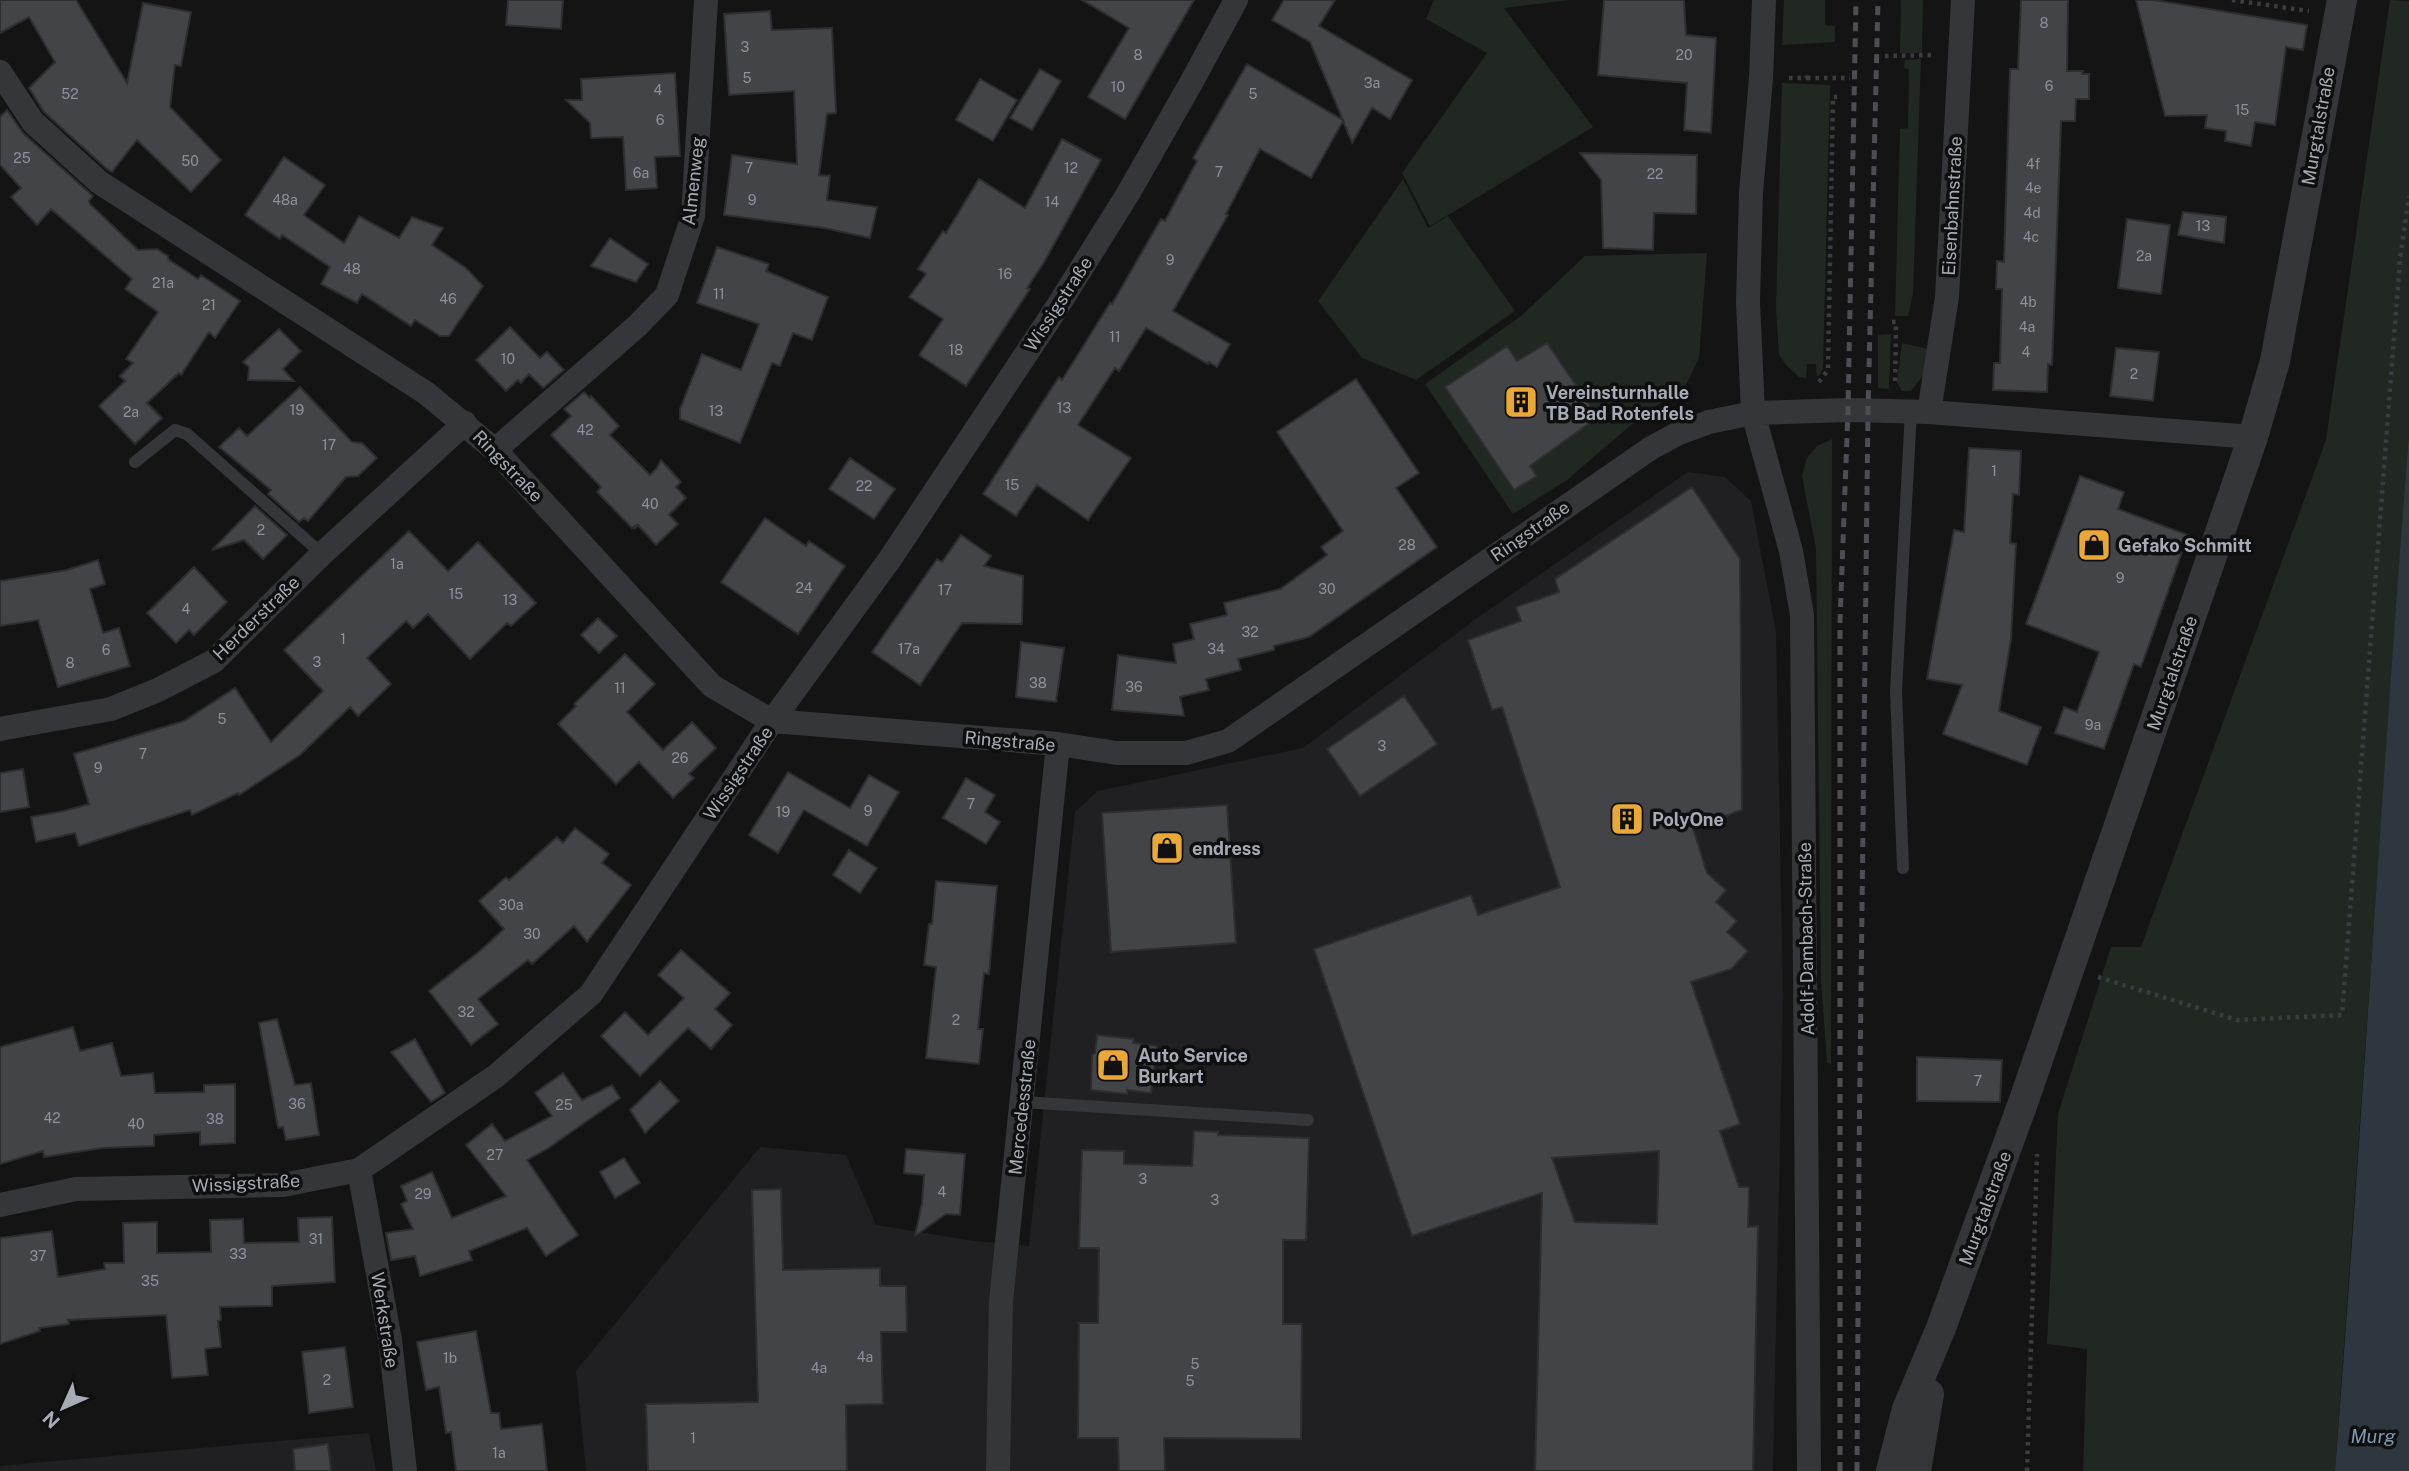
<svg xmlns="http://www.w3.org/2000/svg" width="2409" height="1471" viewBox="0 0 2409 1471" font-family="'Public Sans',sans-serif">
<style>
.built{fill:#202022}
.green{fill:#202821}
.water{fill:#2d373d}
.building{fill:#434448;stroke:#2e2e31;stroke-width:2;fill-rule:evenodd}
.lines{fill:none;stroke-linecap:round;stroke-linejoin:round}
.path{stroke:#3b3d41;stroke-width:4.5;stroke-dasharray:3.5 5;stroke-linecap:butt}
.service{stroke:#35363a;stroke-width:12}
.minor{stroke:#35363a;stroke-width:24}
.tertiary{stroke:#35363a;stroke-width:30}
.rail{stroke:#4c4e53;stroke-width:5;stroke-dasharray:9 7;stroke-linecap:butt}
.labels{text-anchor:middle;dominant-baseline:central;stroke-width:7;stroke-linejoin:round;paint-order:stroke}
.number-label{font-size:14px;fill:#8d919a}
.street-label{font-size:18px;fill:#a6abb5;stroke:#0f0f10}
.poi-label{font-size:18px;font-weight:bold;fill:#a6abb5;stroke:#0f0f10;text-anchor:start}
.water-label{font-size:19px;font-style:italic;fill:#7e99af;stroke:#0f0f10}
</style>
<rect width="100%" height="100%" fill="#141415"/>
<!-- built -->
<path class="built" d="M1688 472 1725 477 1751 501 1776 632 1783 997 1773 1471H586L576 1371 760 1147 846 1155 876 1225 974 1241 1029 1246 1075 812 1098 791 1303 748 1480 616Z
M369 1433 376 1471H0V1466Z"/>
<!-- green -->
<path class="green" d="M1434 0H1570L1504 8 1593 127 1430 226 1402 173 1487 53 1426 19Z
M1784 0H1825V25L1835 26V42L1782 45Z
M1901 0H1923L1922 53H1900Z
M2390 0 2409 1V433L2335 1471H2083L2087 1349 2047 1344 2058 1114 2111 947H2141L2326 440Z
M1921 59 1913 294 1908 316H1895L1900 129 1908 128 1909 69 1904 68 1905 60Z
M1782 83 1830 85 1823 369 1817 377 1816 364H1807L1806 378 1799 377 1787 366 1779 355 1776 308Z
M1403 179 1428 228 1448 216 1515 311 1416 380 1362 358 1318 301Z
M1707 253 1699 358 1684 389 1646 412 1567 480 1513 514 1425 384 1521 316 1585 256Z
M1891 334 1889 389 1878 388V335Z
M1902 343 1927 349 1924 374 1911 391H1902L1897 382Z
M1832 439 1831 1064 1827 1063 1821 979 1816 549 1802 476 1807 458 1817 446Z"/>
<!-- water -->
<path class="water" d="M2409 433V1471H2335C2362 1125 2382 779 2409 433Z"/>
<!-- building -->
<path class="building" d="M0 0H76L127 83 143 3 191 12 181 66 175 65 170 107 221 160 191 192 137 140 112 172 108 170 44 112 29 88 55 62 29 17 0 33Z
M508 0H563L561 29 506 25Z
M1082 0H1194L1125 119 1088 97 1129 28Z
M1284 0H1335L1319 26 1412 80 1390 119 1372 108 1352 143 1343 121 1311 178 1260 149 1226 214 1228 215 1173 311 1230 344 1217 367 1209 362 1208 364 1146 328 1119 371 1115 368 1078 425 1131 458 1088 520 1037 485 1016 516 983 494 1059 377 1062 380 1110 303 1112 304 1161 219 1165 221 1197 161 1193 158 1247 64 1343 120 1310 42 1272 20Z
M1604 0H1684L1686 35 1716 38 1711 133 1684 130 1687 83 1598 75Z
M2021 0H2068L2067 71H2083L2082 74H2089V99H2076L2075 121H2061L2053 340 2052 365 2048 364 2047 392 1993 390 1994 363H2000L2002 289H1996L1997 261 2004 262 2010 69H2018Z
M2136 0H2154L2307 25 2303 50 2286 47 2275 125 2255 122 2251 146 2225 141 2226 131 2205 128 2207 115 2165 116Z
M770 11 772 30 832 28 836 113 827 114 819 175 830 176 827 200 877 207 870 238 824 228 724 215 732 155 797 164 794 91 729 95 724 14Z
M1040 69 1061 81 1032 130 1010 118Z
M675 73 680 156 655 157 657 188 626 190 623 137 591 138 590 123 566 100H582L581 79Z
M980 79 1017 100 993 141 956 120Z
M7 110 23 133 93 196 89 201 90 204 138 250 157 249 168 256V259L198 279 201 275 240 301 215 338 209 332 181 375 179 373 147 403 162 418 135 444 99 406 125 381 120 376 133 363 126 359 158 312 125 289 132 279 51 209 37 225 11 197 21 188 0 165V117Z
M1062 139 1101 160 1043 264 1027 288 1030 289 966 386 919 355 943 319 909 297 926 274 918 269 943 231 946 233 979 179 1025 208Z
M1580 153 1697 155 1696 214 1654 213 1653 250 1603 248 1601 180Z
M284 157 325 185 304 215 344 243 359 216 399 238 412 217 443 228 432 245 466 268 483 286 449 336H440L415 320 411 326 362 294 357 303 321 284 330 267 282 235 280 239 245 215Z
M2183 212 2226 217 2224 243 2178 235Z
M2127 219 2170 225 2161 294 2118 288Z
M610 238 648 264 636 282 591 266Z
M717 247 769 264 766 271 828 297 812 340 793 333 780 366 772 363 740 443 680 419V409L702 354 741 370 759 324 697 303Z
M510 327 540 358 547 352 564 370 543 388 529 374 521 383 518 380 506 391 476 360Z
M279 329 301 351 283 369 294 381 248 380 249 367 243 362Z
M1547 343 1598 417 1530 466 1537 476 1514 490 1445 387 1507 346 1517 361Z
M2116 348 2159 352 2153 401 2110 396Z
M1356 379 1419 473 1396 488 1437 547 1309 637 1274 646V650L1238 659 1241 670 1206 679 1209 690 1180 697 1184 716 1112 710 1118 655 1176 663 1173 644 1194 639 1190 624 1227 615 1224 603 1280 589 1327 555 1321 547 1343 531 1277 432Z
M300 387 352 442 362 443 377 458 358 476 346 477 308 521 304 518 299 522 268 494 271 490 219 447 239 428 247 436Z
M584 392 590 398 591 396 619 426 610 435 650 475 657 468 661 460 681 482 676 487 686 498 669 515 678 524 656 545 638 525 634 529 635 526 632 528 597 492 601 487 551 435 571 416 564 409Z
M1969 448 2021 451 2019 495 2013 494 2010 543 2016 544 2011 639 1999 711 2041 727 2027 765 1943 734 1962 685 1927 679 1954 530 1964 532Z
M850 458 895 489 874 519 829 489Z
M2080 476 2124 492 2118 509 2188 535 2141 667 2134 664 2104 749 2055 733 2064 707 2077 712 2099 652 2026 624Z
M1692 487 1740 559 1742 810 1693 828 1707 873 1726 890 1716 902 1737 921 1727 932 1748 951 1731 969 1691 982 1740 1124 1720 1131 1739 1187H1749L1748 1227 1758 1226 1753 1471H1535L1542 1193 1412 1236 1314 949 1471 895 1478 915 1560 887 1502 707 1492 710 1468 640 1521 621 1516 607 1559 592 1555 579ZM1659 1151 1657 1224 1575 1222 1552 1158Z
M255 506 287 535 263 559 244 540 212 550Z
M765 518 806 546 809 541 845 566 798 634 721 582Z
M409 531 448 571 478 542 536 603 511 626 507 623 470 659 428 614 413 628 406 621 367 658 391 684 358 716 350 707 300 755 239 795 238 793 192 815 190 810 79 846 75 833 36 842 31 817 64 811 89 804 74 754 184 721 235 688 271 742 323 691 284 650Z
M961 535 991 556 984 566 1023 576 1022 624 962 623 920 685 872 652 937 559 942 562Z
M98 560 105 584 90 589 103 633 119 628 130 666 58 687 38 620 0 626V581L67 570Z
M194 567 227 602 194 635 189 630 176 643 147 613Z
M598 618 617 636 599 653 581 635Z
M1021 642 1064 648 1056 702 1016 697Z
M625 654 655 684 627 712 663 750 692 722 716 748 689 774 694 778 673 798 639 762 616 784 558 724 576 706 574 704Z
M1404 696 1437 744 1360 796 1327 749Z
M23 769 29 807 0 812V773Z
M788 772 850 808 869 775 899 792 867 846 804 810 778 853 749 835Z
M966 778 995 795 985 812 1000 822 986 844 943 818Z
M1227 805 1236 943 1111 952 1102 813Z
M575 828 609 854 602 863 631 885 587 942 574 926 532 964 528 960 478 999 498 1024 471 1045 429 991 481 950 504 929 479 901 506 877 509 880 557 837 563 843Z
M849 850 877 868 860 893 833 875Z
M936 881 997 886 989 974 984 973 978 1029H983L979 1064 926 1058 936 967 924 965 929 924H932Z
M681 950 730 993 715 1009 732 1025 711 1049 688 1028 640 1076 601 1036 625 1012 648 1035 684 998 658 975Z
M277 1019 295 1085 311 1083 319 1135 286 1140 283 1127 278 1128 259 1023Z
M73 1027 80 1051 112 1043 121 1076 153 1073 155 1093 204 1092V1085L235 1084V1143L200 1145V1132L154 1135V1146L102 1148 44 1157 43 1151 0 1164V1047Z
M1097 1035 1134 1039 1133 1043 1157 1046 1151 1093 1127 1090V1094L1091 1090 1092 1055 1095 1053Z
M415 1039 445 1093 431 1102 391 1052Z
M1917 1057 2002 1060 2000 1102 1917 1101Z
M563 1073 582 1100 612 1085 620 1098 547 1149 527 1160 578 1235 546 1256 527 1228 469 1251 472 1260 420 1276 415 1256 391 1260 386 1233 413 1229 401 1204 407 1201 401 1186 432 1172 452 1218 506 1196 466 1145 492 1124 505 1141 552 1116 535 1093Z
M660 1081 679 1101 645 1133 630 1110Z
M1194 1131 1218 1132V1135L1309 1138 1306 1240H1283V1324H1302L1301 1439 1164 1438 1165 1471H1119L1118 1438H1078L1079 1323H1098L1099 1248H1079L1082 1150 1124 1151V1164L1192 1166Z
M906 1149 965 1154 960 1215 946 1214 915 1236 922 1203 924 1175 904 1173Z
M624 1158 640 1183 615 1198 600 1172Z
M781 1189 783 1270 880 1268V1286H906L907 1332H881L883 1404 846 1405 847 1471H648L646 1404 758 1402 752 1190Z
M332 1217 335 1282 272 1286V1306L220 1307 221 1320 218 1321 221 1347 205 1349 208 1375 172 1378 166 1315 68 1320 69 1324 39 1328 40 1331 0 1344V1238L52 1231 58 1277 105 1269 104 1263H124L123 1223 157 1222V1253L211 1252 210 1220 243 1219 244 1243 299 1242 298 1218Z
M476 1331 491 1413H499L501 1429 542 1424 547 1471H456L451 1432 446 1433 439 1387 426 1390 417 1342Z
M345 1347 353 1407 309 1413 302 1352Z
M328 1444 331 1471H295L293 1449Z"/>
<g class="lines">
<!-- path -->
<path class="path" d="M2232 0 2309 11
M1885 56 1935 55
M1789 78H1807L1806 72
M1807 78H1850
M1892 322H1896L1895 386
M1819 382 1828 370 1833 97H1837
M2098 977 2237 1020 2342 1015 2400 259 2409 196
M2027 1471 2037 1154"/>
<!-- service -->
<path class="service" d="M135 462 175 430 187 434 322 554
M1903 868 1896 691 1911 411
M1022 1102 1308 1120"/>
<!-- minor -->
<path class="minor" d="M1764 0 1761 78 1751 193 1748 302 1753 413 1791 551 1802 615 1809 1471
M0 72 33 122 99 182 426 393 495 450 712 686 772 721 1058 744 1117 753H1186L1228 741 1651 448 1679 433 1709 422 1753 413 1848 410 1929 412 2253 437
M1929 412 1947 297 1963 0
M495 450 637 326 667 295 693 216 706 0
M0 729 111 709 158 690 214 661 322 554 465 423
M359 1170 390 1340 405 1471
M0 1205 76 1189 283 1185 359 1170 496 1076 591 994 772 721 890 559 1056 309 1129 192 1191 83 1236 0
M998 1471 1001 1301 1058 744"/>
<!-- tertiary -->
<path class="tertiary" d="M1891 1471 1907 1409 1941 1328 2024 1100 2253 437 2275 361 2342 0
M1916 1471 1929 1394"/>
<!-- rail -->
<path class="rail" d="M1840 1471V621L1848 410 1856 0
M1857 1471 1859 1157 1868 410 1878 0"/>
</g>
<!-- icons -->
<defs>
<symbol id="building-square" viewBox="-11 -11 22 22"><rect x="-9" y="-9" width="18" height="18" rx="4" fill="#eaa837" stroke="#0f0f10"/><path d="M-4-6H4V6H1V3H-1V6H-4ZM-2.5-4.3h1.7v1.8h-1.7ZM.8-4.3h1.7v1.8H.8ZM-2.5-1h1.7V.8h-1.7ZM.8-1h1.7V.8H.8Z" fill="#111"/></symbol>
<symbol id="shop-square" viewBox="-11 -11 22 22"><rect x="-9" y="-9" width="18" height="18" rx="4" fill="#eaa837" stroke="#0f0f10"/><path d="M-5-2.5h2.3a2.7 3.5 0 0 1 5.4 0H5L5.5 6h-11ZM-1.5-2.5h3a1.5 2.3 0 0 0-3 0Z" fill="#111"/></symbol>
</defs>
<g fill-rule="evenodd">
<use href="#building-square" x="1502" y="383" width="38" height="38"/>
<use href="#shop-square" x="2075" y="526" width="38" height="38"/>
<use href="#building-square" x="1608" y="800" width="38" height="38"/>
<use href="#shop-square" x="1148" y="829" width="38" height="38"/>
<use href="#shop-square" x="1094" y="1046" width="38" height="38"/>
</g>
<g class="labels">
<!-- number labels -->
<g class="number-label">
<text x="2044" y="23">8</text>
<text x="745" y="47">3</text>
<text x="1138" y="55">8</text>
<text x="1684" y="55">20</text>
<text x="747" y="78">5</text>
<text x="1372" y="83">3a</text>
<text x="2049" y="86">6</text>
<text x="1118" y="87">10</text>
<text x="658" y="90">4</text>
<text x="70" y="94">52</text>
<text x="1253" y="94">5</text>
<text x="2242" y="110">15</text>
<text x="660" y="120">6</text>
<text x="22" y="158">25</text>
<text x="190" y="161">50</text>
<text x="2033" y="164">4f</text>
<text x="749" y="168">7</text>
<text x="1071" y="168">12</text>
<text x="1219" y="172">7</text>
<text x="641" y="173">6a</text>
<text x="1655" y="174">22</text>
<text x="2033" y="188">4e</text>
<text x="285" y="200">48a</text>
<text x="752" y="200">9</text>
<text x="1052" y="202">14</text>
<text x="2032" y="213">4d</text>
<text x="2203" y="226">13</text>
<text x="2031" y="237">4c</text>
<text x="2144" y="256">2a</text>
<text x="1170" y="260">9</text>
<text x="352" y="269">48</text>
<text x="1005" y="274">16</text>
<text x="163" y="283">21a</text>
<text x="719" y="294">11</text>
<text x="448" y="299">46</text>
<text x="2028" y="302">4b</text>
<text x="209" y="305">21</text>
<text x="2027" y="327">4a</text>
<text x="1115" y="337">11</text>
<text x="956" y="350">18</text>
<text x="2026" y="352">4</text>
<text x="508" y="359">10</text>
<text x="2134" y="374">2</text>
<text x="1064" y="408">13</text>
<text x="297" y="410">19</text>
<text x="716" y="411">13</text>
<text x="131" y="412">2a</text>
<text x="585" y="430">42</text>
<text x="329" y="445">17</text>
<text x="1994" y="471">1</text>
<text x="1012" y="485">15</text>
<text x="864" y="486">22</text>
<text x="650" y="504">40</text>
<text x="261" y="530">2</text>
<text x="1407" y="545">28</text>
<text x="397" y="564">1a</text>
<text x="2120" y="578">9</text>
<text x="804" y="588">24</text>
<text x="1327" y="589">30</text>
<text x="945" y="590">17</text>
<text x="456" y="594">15</text>
<text x="510" y="600">13</text>
<text x="186" y="609">4</text>
<text x="1250" y="632">32</text>
<text x="343" y="639">1</text>
<text x="909" y="649">17a</text>
<text x="1216" y="649">34</text>
<text x="106" y="650">6</text>
<text x="317" y="662">3</text>
<text x="70" y="663">8</text>
<text x="1038" y="683">38</text>
<text x="1134" y="687">36</text>
<text x="620" y="688">11</text>
<text x="222" y="719">5</text>
<text x="2093" y="725">9a</text>
<text x="1382" y="746">3</text>
<text x="143" y="754">7</text>
<text x="680" y="758">26</text>
<text x="98" y="768">9</text>
<text x="971" y="804">7</text>
<text x="868" y="811">9</text>
<text x="783" y="812">19</text>
<text x="511" y="905">30a</text>
<text x="532" y="934">30</text>
<text x="466" y="1012">32</text>
<text x="956" y="1020">2</text>
<text x="1978" y="1081">7</text>
<text x="297" y="1104">36</text>
<text x="564" y="1105">25</text>
<text x="52" y="1118">42</text>
<text x="215" y="1119">38</text>
<text x="136" y="1124">40</text>
<text x="495" y="1155">27</text>
<text x="1143" y="1179">3</text>
<text x="942" y="1192">4</text>
<text x="423" y="1194">29</text>
<text x="1215" y="1200">3</text>
<text x="316" y="1239">31</text>
<text x="238" y="1254">33</text>
<text x="38" y="1256">37</text>
<text x="150" y="1281">35</text>
<text x="865" y="1357">4a</text>
<text x="450" y="1358">1b</text>
<text x="1195" y="1364">5</text>
<text x="819" y="1368">4a</text>
<text x="327" y="1380">2</text>
<text x="1190" y="1381">5</text>
<text x="693" y="1438">1</text>
<text x="499" y="1453">1a</text>
</g>
<!-- street labels -->
<g class="street-label">
<text transform="translate(2318 126) rotate(-80)">Murgtalstraße</text>
<text transform="translate(693 181) rotate(-84)">Almenweg</text>
<text transform="translate(1952 206) rotate(-87)">Eisenbahnstraße</text>
<text transform="translate(1058 304) rotate(-57)">Wissigstraße</text>
<text transform="translate(508 466) rotate(46)">Ringstraße</text>
<text transform="translate(1530 531) rotate(-35)">Ringstraße</text>
<text transform="translate(256 618) rotate(-44)">Herderstraße</text>
<text transform="translate(2172 673) rotate(-71)">Murgtalstraße</text>
<text transform="translate(1010 741) rotate(5)">Ringstraße</text>
<text transform="translate(738 773) rotate(-56)">Wissigstraße</text>
<text transform="translate(1806 939) rotate(-91)">Adolf-Dambach-Straße</text>
<text transform="translate(1022 1107) rotate(-84)">Mercedesstraße</text>
<text transform="translate(246 1183) rotate(-3)">Wissigstraße</text>
<text transform="translate(1985 1208) rotate(-70)">Murgtalstraße</text>
<text transform="translate(385 1320) rotate(81)">Werkstraße</text>
</g>
<!-- poi labels -->
<g class="poi-label">
<text x="1546" y="392">Vereinsturnhalle<tspan x="1546" dy="21">TB Bad Rotenfels</tspan></text>
<text x="2118" y="545">Gefako Schmitt</text>
<text x="1652" y="819">PolyOne</text>
<text x="1192" y="848">endress</text>
<text x="1138" y="1055">Auto Service<tspan x="1138" dy="21">Burkart</tspan></text>
</g>
<!-- water labels -->
<g class="water-label">
<text x="2373" y="1436">Murg</text>
</g>
</g>
<!-- north arrow -->
<g transform="translate(63 1408) rotate(225)" stroke="#0f0f10" stroke-width="5" paint-order="stroke">
<path d="M0-5L12 26L0 18L-12 26Z" fill="#a6abb5"/>
<text y="-10" font-size="19" font-weight="bold" text-anchor="middle" fill="#a6abb5">N</text>
</g>
</svg>
